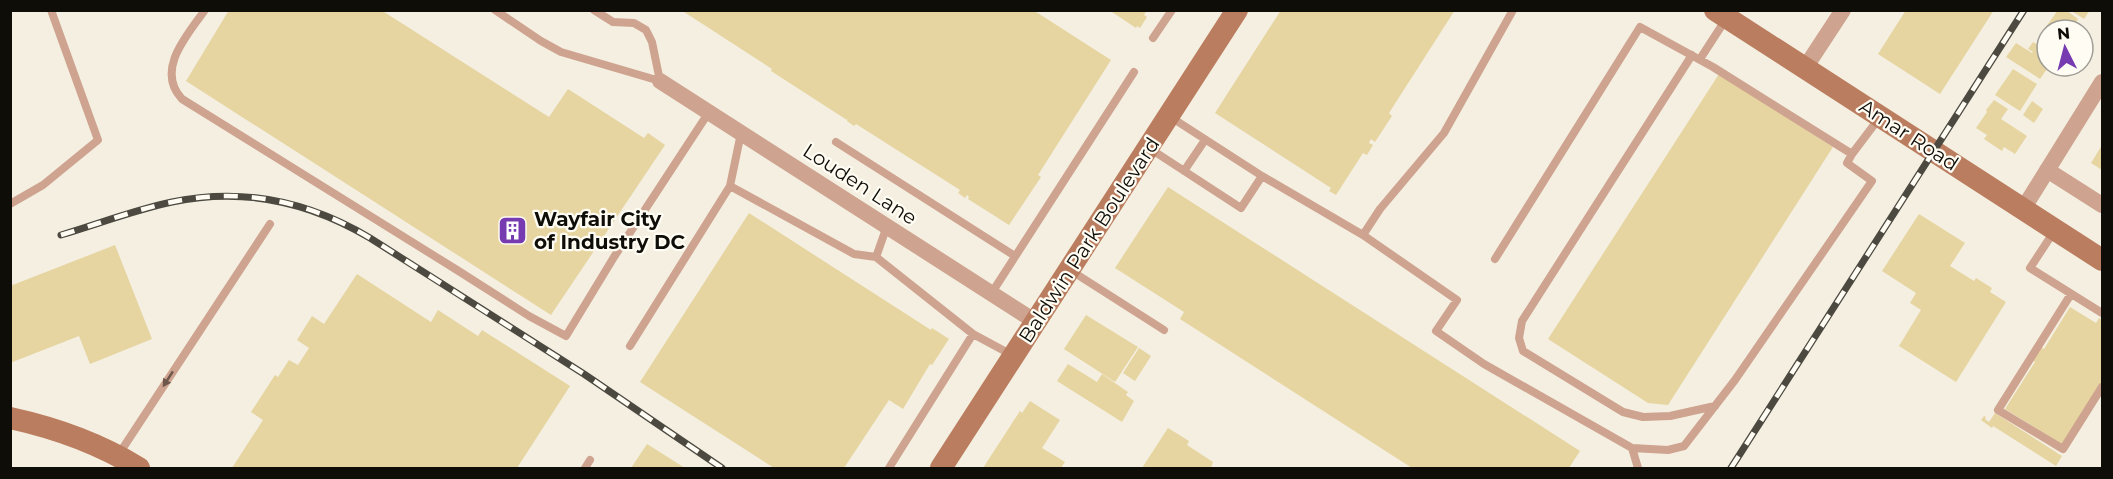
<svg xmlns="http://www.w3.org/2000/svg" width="2113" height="479" viewBox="0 0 2113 479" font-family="Montserrat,sans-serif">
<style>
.building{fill:#e6d5a1}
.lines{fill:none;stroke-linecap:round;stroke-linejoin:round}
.service{stroke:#cea38f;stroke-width:8}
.minor{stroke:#cea38f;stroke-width:16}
.secondary{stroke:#bb7d5f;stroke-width:22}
.rail-casing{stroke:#4c4941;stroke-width:7}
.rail{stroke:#fffcf3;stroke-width:4.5;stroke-dasharray:14;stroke-linecap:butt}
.oneway{fill:#6e584c}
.labels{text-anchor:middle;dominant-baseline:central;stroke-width:4.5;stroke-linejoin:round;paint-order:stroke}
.street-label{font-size:20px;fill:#0f0d08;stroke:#fffcf3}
.poi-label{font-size:20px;font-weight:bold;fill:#0f0d08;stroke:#fffcf3;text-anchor:start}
</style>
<rect width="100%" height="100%" fill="#f4efe0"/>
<!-- building -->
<path class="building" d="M229 10H381L549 117 568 89 644 138 648 133 665 145 551 315 186 81Z
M681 10H1033L1111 60 1038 175 1041 177 1009 225 968 199 969 197 967 195 965 198 958 193 960 190 856 124 854 126 847 121 848 118 847 120 771 71 772 69Z
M1109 10H1147L1144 15 1147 17 1140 28 1137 26 1136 28Z
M1281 10H1455L1389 113 1392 116 1375 142 1371 139 1369 143 1373 145 1367 155 1363 153 1336 195 1329 191 1331 188 1215 113Z
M1906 10H1994L1940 94 1878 54Z
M2058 10H2066L2078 19 2071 30H2047V40L2040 35Z
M2070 10H2090L2084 19Z
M2033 42 2038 45 2040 42 2047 47V66H2049L2040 79 2006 57 2016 43 2032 53 2033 52 2028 49Z
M2050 66H2068L2062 75Z
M2013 69 2037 84 2020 111 1995 95Z
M1719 74 1833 147 1668 405 1648 403 1548 339Z
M1994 100 2008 109 2001 119 2027 136 2015 154 2004 147 2002 151 1984 139 1987 135 1976 128 1987 112 1986 110Z
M2032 101 2043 109 2034 123 2023 115Z
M2102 145V170L2091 163Z
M1168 187 1580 451 1569 468H1412L1180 319 1184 312 1115 268Z
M749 213 931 330 932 328 949 339 932 365 930 364 903 409 889 400 844 468H774L640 382Z
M1919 214 1965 243 1950 266 1974 281 1976 278 1992 288 1990 292 2006 302 1956 382 1899 346 1921 310 1910 303 1916 293 1882 271Z
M115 245 152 339 90 364 79 336 10 363V286Z
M357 274 431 322 438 310 478 336 482 330 570 386 517 468H232L263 420 251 412 275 375 278 377 289 360 298 365 309 348 297 340 312 316 324 324Z
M2070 307 2096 323 2099 318 2102 320V383L2063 445 2005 409 2035 362 2031 359 2039 346 2044 349Z
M1086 315 1138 347 1115 382 1064 349Z
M1139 348 1151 356 1135 381 1123 373Z
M1068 364 1097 382 1102 374 1128 392 1126 395 1134 401 1122 422 1057 381Z
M1030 401 1060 420 1042 448 1065 462 1061 468H983L1020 411 1022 413Z
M1995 413 2062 456 2056 466 1993 426 1992 428 1981 420 1984 416 1986 417 1985 419 1989 422Z
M1168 428 1189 441 1187 445 1213 462 1211 468H1142Z
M647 444 685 468H631Z"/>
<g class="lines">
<!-- service -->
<path class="service" d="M205 10C187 35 155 70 182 99L457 270 529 316 566 336 614 257 709 112
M495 10 541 41 561 52 660 81 652 42 646 30 634 23 613 22 594 10
M1153 38 1172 10
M1692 55 1522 321 1519 338 1523 351 1623 412 1643 417 1670 416 1715 406
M1700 59 1726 19
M1169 116 1262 176 1363 235 1380 209 1444 133 1513 10
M836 142 1015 256
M1149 148 1241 208 1262 176
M1184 171 1205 140
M730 186 741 133
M10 204 43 185 98 140 51 10
M887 226 876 257 973 334 889 468
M2055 230 2030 268 2102 313
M1363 235 1457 300 1436 331 1484 364 1632 448 1668 450 1684 446 1735 380 1872 181 1847 163 1852 154
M1495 259 1640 27 1713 67 1852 154 1880 117
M1070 270 1164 330
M991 294 1134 72
M2071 294 1998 410 2063 449 2102 387
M973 334 1012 355
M630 346 730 186 854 254 876 257
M1632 448 1638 468
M119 454 270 224
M585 468 590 460"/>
<!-- minor -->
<path class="minor" d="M1805 68 1843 10
M660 81 1036 322
M2047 170 2102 205
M2023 209 2102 82"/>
<!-- secondary -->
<path class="secondary" d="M1715 10 2102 260
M10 418C56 428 100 444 139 468
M941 468 1237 10"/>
<defs>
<path id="rail" d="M61 235C98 224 134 210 172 202 243 187 308 201 370 238L584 374 722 468
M1731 468 2024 10"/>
</defs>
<!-- rail casing -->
<use href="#rail" class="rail-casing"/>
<!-- rail -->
<use href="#rail" class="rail"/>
</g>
<!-- one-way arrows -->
<defs><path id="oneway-solid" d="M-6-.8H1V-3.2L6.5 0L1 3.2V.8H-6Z" transform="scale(1.5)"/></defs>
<use class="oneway" href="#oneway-solid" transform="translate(168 379) rotate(123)"/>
<!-- icons -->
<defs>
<symbol id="building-square" viewBox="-11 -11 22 22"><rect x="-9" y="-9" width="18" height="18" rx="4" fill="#763bb0" stroke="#fffcf3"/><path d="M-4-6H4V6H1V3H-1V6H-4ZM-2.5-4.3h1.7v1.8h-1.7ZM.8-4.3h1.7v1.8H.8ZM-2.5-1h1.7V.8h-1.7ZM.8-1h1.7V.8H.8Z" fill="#fff"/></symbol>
</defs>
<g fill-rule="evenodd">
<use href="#building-square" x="496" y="214" width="33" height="33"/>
</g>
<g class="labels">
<!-- street labels -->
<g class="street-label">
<text transform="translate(1909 135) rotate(33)">Amar Road</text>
<text transform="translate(860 184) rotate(33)">Louden Lane</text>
<text transform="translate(1089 240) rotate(-57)">Baldwin Park Boulevard</text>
</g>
<!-- poi labels -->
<g class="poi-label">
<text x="534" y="219">Wayfair City<tspan x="534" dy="23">of Industry DC</tspan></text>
</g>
</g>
<!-- border -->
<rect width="2113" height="479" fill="none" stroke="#0f0d08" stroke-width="24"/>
<!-- north arrow -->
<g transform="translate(2065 48) rotate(354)"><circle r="28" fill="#fffcf3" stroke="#9f9c95" stroke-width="1.5"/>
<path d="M0-4.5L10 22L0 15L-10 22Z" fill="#763bb0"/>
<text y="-9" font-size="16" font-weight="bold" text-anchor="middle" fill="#0f0d08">N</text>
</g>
</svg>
